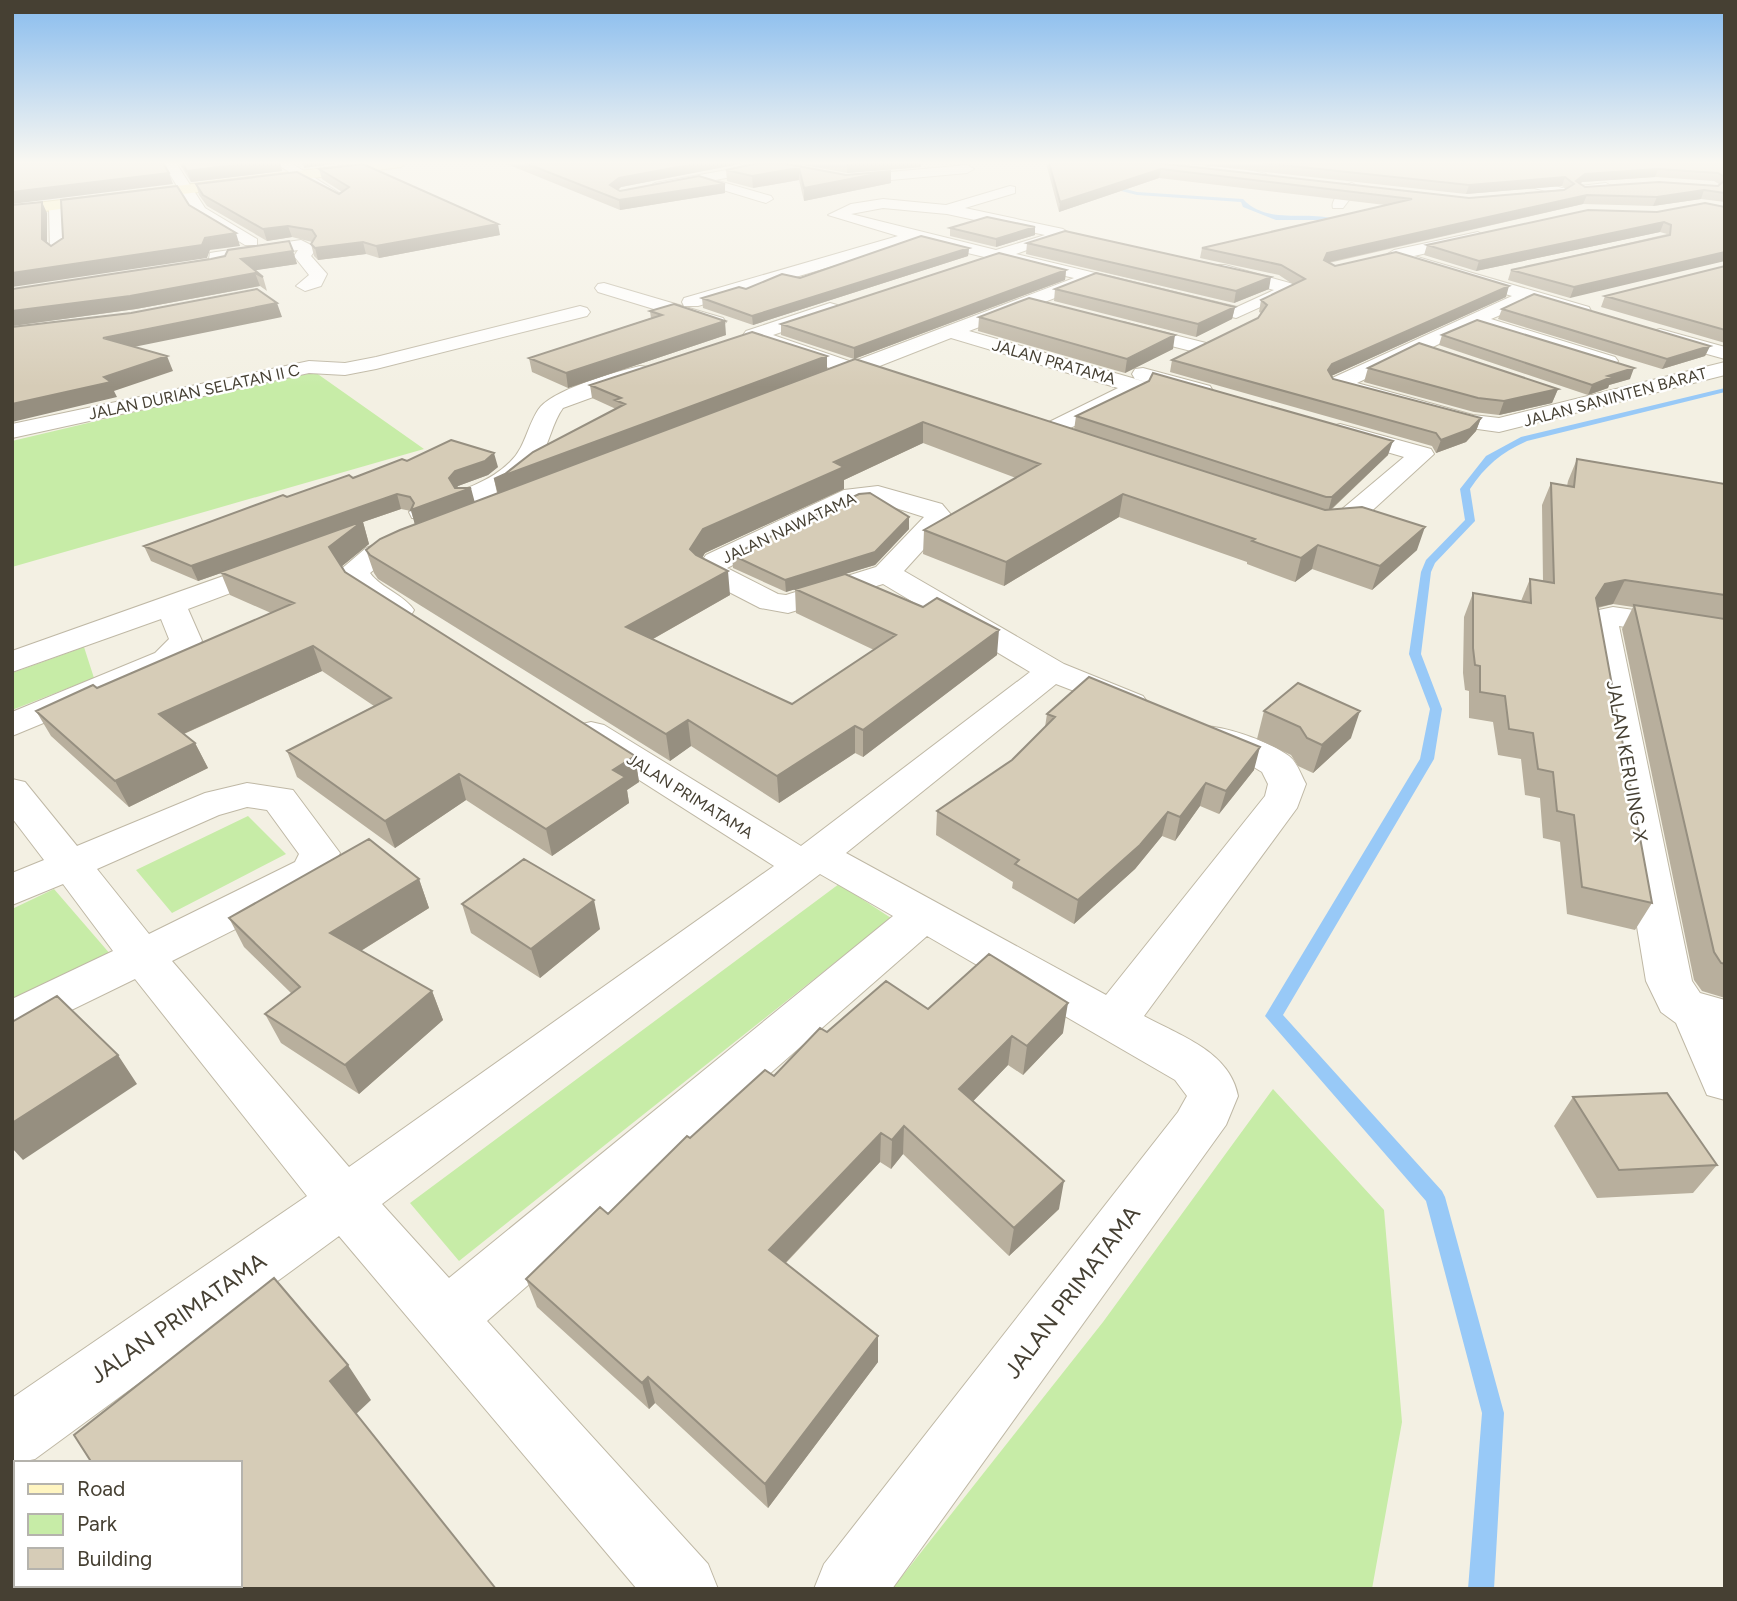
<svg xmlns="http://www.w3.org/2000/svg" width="1737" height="1601" viewBox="0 0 1737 1601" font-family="Figtree,sans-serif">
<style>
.green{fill:#c7eca7}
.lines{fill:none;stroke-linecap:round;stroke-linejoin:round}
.stream{fill:#98c9f7;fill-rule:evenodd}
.street-casing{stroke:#bfb8a5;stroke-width:2}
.secondary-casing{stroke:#d8ca8e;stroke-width:2}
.street{fill:#fff;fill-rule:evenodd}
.secondary{fill:#fff5c1;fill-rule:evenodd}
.wall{fill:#b8af9d;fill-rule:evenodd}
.shaded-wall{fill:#968f80}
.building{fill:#d6ccb7;stroke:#968f80;stroke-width:2}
.labels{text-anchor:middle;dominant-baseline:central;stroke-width:5;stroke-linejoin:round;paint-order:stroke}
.far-street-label{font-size:16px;fill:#464033;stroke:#fff}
.street-label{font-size:19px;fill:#464033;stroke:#fff}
.near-street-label{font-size:23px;fill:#464033;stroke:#fff}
</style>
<rect width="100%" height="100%" fill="#f3f0e3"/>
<!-- green -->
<path class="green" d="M312 370 424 449 12 567V441Z
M84 647 94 678 12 710V673Z
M248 816 286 854 172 913 136 870Z
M839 884 891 918 459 1261 410 1203Z
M54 889 111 955 12 1004V909Z
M1273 1089 1384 1210 1402 1422 1372 1589H892L1103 1322Z
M16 1544V1585H131L132 1589H12V1547Z"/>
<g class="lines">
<!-- stream -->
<path class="stream" d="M1103 183 1137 192 1243 199C1268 226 1307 209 1337 220H1276L1243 207 1241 202 1137 195 1101 186Z
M1725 388V392L1527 441C1502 452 1485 466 1470 489L1475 521 1435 563 1431 572 1421 654 1442 709 1434 759 1283 1015 1442 1191 1445 1197 1504 1413 1494 1589H1468L1482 1413 1426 1201 1265 1016 1420 759 1430 709 1409 654 1421 572 1426 560 1465 520 1460 489 1486 456 1521 437Z"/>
<defs>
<path id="street" d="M163 163H176L205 208 257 239V245H245L194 214Z
M275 163H291L347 198 345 201H335Z
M746 163H776L847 176 967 165 974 169 967 173 847 184 770 170 715 180 771 196 773 199 766 203 700 183 655 191 648 187 655 183 749 166Z
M1227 165 1266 174 1268 177 1261 181 1227 173 1207 175 1200 171 1207 167Z
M1523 176 1562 188 1606 183 1613 187C1592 205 1542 191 1518 183V177Z
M1352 183 1359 187 1343 208H1333C1330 201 1344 185 1352 183Z
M1010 186 1015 187V193L965 208 1063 229 1071 234 1016 254 1237 307 1274 290 1213 273 1210 269 1213 265H1225L1297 285 1300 289 1236 318 1094 283 969 331 1146 382 1149 387 1146 392 1045 440 1037 438 1033 433 1037 428 1118 388 951 338 872 369 896 376 899 381 896 386 888 388 853 376 836 377 835 370 746 339 743 335 746 331 830 303 837 305 839 309 837 313 773 335 852 362 1074 278 1009 263 1008 257 997 260 917 241 698 306H684L682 302 684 298 898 236 828 215 851 204 883 199 946 205ZM883 208 947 214 1045 235 996 250 851 214Z
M56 202 63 206 66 251 58 256 50 251 49 206Z
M1478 232 1486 237 1484 240 1414 256 1589 307 1591 311 1589 315 1582 317 1531 302 1491 319 1615 357 1618 361 1615 365H1601L1481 328 1479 325 1357 383 1473 415 1499 418 1725 362V375L1499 432 1463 427 1330 389 1327 384 1330 379 1512 296 1388 259 1386 255 1394 250Z
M301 240 317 248 311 256 327 274 321 286 305 291 296 286 309 275 294 256 298 250 230 260 229 266 180 275 171 270 174 266 209 259 210 253 216 252Z
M604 283 723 318 726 322 716 328 598 292 595 288 598 284Z
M580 306 587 308 590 312 587 316 376 369 345 375 309 373 12 438V424L309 361 345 363 376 357Z
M1123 322 1206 343 1209 347 1199 353 1116 332 1113 328Z
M1660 329 1725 347V359L1653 339 1650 335 1653 331Z
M640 366 648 367 651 372 648 377 563 408C552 423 550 442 540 458 517 494 470 504 432 518H412L409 512 412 506C445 495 485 487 510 462 525 448 527 427 538 410 551 390 615 372 640 366Z
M1143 368 1210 386 1213 391 1202 398 1135 379 1132 374 1135 369Z
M1340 424 1431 449 1434 454 1352 529 1342 531 1304 528 1300 522 1304 516 1335 515 1404 457 1332 436 1328 431 1332 426Z
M878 486 942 504 953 517 904 571 1064 664 1143 696 1148 703 1143 710 1131 713 1056 684 846 853 1106 995 1265 796 1268 784 1262 772 1252 766 1196 743 1191 735 1196 727C1217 722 1271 742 1289 756 1297 762 1301 775 1306 784L1297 808 1144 1016C1178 1035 1230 1051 1238 1096L1226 1125 892 1589H814L824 1564 1178 1112 1187 1096 1175 1080 927 936 487 1321 708 1564 718 1589H637L339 1236 35 1459 16 1463 12 1468V1398L307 1196 135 979 12 1039V999L113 951 63 884 12 905V873L44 860 12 818V779L25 782 77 846 205 793 247 783 293 790 340 853 326 881 307 893 172 961 349 1167 774 866 578 741 573 733 578 725 591 722 604 725 801 846 1030 672 883 584 788 613 760 608 700 577 695 571 706 555 844 490ZM877 502 924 517 876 567 786 595 778 594 727 568 858 503ZM247 807 267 810 299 854 295 862 149 934 97 869 219 815ZM820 874 893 916 449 1278 382 1204Z
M416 529 426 531 430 537 426 543 386 560 370 573C382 589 403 594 414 610L410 617C380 624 354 593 339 571L366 548Z
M274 558 284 561 289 567 284 573 188 609 202 641 179 667 12 736V712L155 653 169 639 161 619 12 672V651Z
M1613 607 1725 623V643L1619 626 1692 981 1700 993 1725 1000V1100L1707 1095 1676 1023 1661 1012 1646 981 1587 624 1594 611Z"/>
<path id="secondary" d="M366 163H407L401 167 12 215V206Z"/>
</defs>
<!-- street casing -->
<use href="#street" class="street-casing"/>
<!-- secondary casing -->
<use href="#secondary" class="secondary-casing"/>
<!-- street -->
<use href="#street" class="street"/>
<!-- secondary -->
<use href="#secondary" class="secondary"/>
</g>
<!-- wall -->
<path class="wall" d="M179 163H280L282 171 191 182Z
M504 163H744L621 187 618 190 620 191 725 184V193L620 210Z
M758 163 846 175 891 171V183L804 201 799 180 753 188 727 181 726 170Z
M792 163H921V167L847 173Z
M1046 163H1158L1469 198 1566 189 1562 186 1466 194 1182 163H1725V202L1701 199 1653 206 1583 204 1329 263 1335 266 1506 297 1331 376 1333 379 1481 418 1476 431 1466 442 1436 453 1432 446 1170 372 1172 360 1258 318 1261 313 1259 312 1261 300 1294 285 1279 275 1200 258 1202 248 1385 205 1159 178 1059 212ZM1655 177 1714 181 1719 184 1718 186 1585 187 1580 184 1582 182Z
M319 169 500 235 379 258 366 254 318 260 314 256 311 244 312 242 292 237 267 241 207 206 199 195 196 184 339 194 342 192 322 179Z
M1725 207 1570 298 1508 280 1511 270 1667 234 1660 232 1476 271 1424 255 1427 245 1657 212Z
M950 228 1035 235 996 247 950 236Z
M1027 243 1269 289 1234 303 1026 254Z
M969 248 968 256 753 325 703 308 702 298 746 289Z
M293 251 297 264 255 270 263 277 267 291 260 286 136 309 12 326V289Z
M1725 266V343L1601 307 1605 296Z
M1066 270 1065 280 854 359 781 335V324Z
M1055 289 1235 307 1232 319 1196 337 1054 301Z
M1502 309 1710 346 1705 356 1662 369 1498 319Z
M650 311 726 335 568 388 532 372 529 358 651 318Z
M979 317 1173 349 1125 373 978 331Z
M1442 335 1630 379 1609 385 1608 388 1588 395 1439 345Z
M827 356V369L855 359 1074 430 1076 416 1388 455 1331 510 1417 550 1372 590 1312 569 1295 582 1247 564V562L1119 517 1004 586 923 554 924 530 1016 478 923 443 844 480V489L705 553 702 558 730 595 653 639 792 704 874 650 796 613 795 589 786 592 733 568 732 555 909 517V529L875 565 841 575 997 655 863 757 855 753 779 803 691 746 670 761 378 579 374 573 366 550 415 524 411 511 401 509 363 522 369 544 341 567 345 572 635 756 639 782 627 790 629 803 552 856 466 800 395 848 297 777 287 751 374 706 322 671 184 734 195 743 208 768 129 807 51 736 36 711 97 688 271 613 230 595 221 573 198 581 151 561 144 546 287 497 407 461 498 467 488 475 458 486 456 488 475 502 497 493 494 479 505 474 616 409 592 398 590 385Z
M1368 368 1558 389 1552 403 1499 415 1474 412 1364 382Z
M1577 459 1725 484V998L1702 991 1694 980 1622 629 1633 607 1613 604 1598 608 1652 903 1635 930 1567 914 1560 842 1543 838 1540 798 1525 795 1521 759 1498 755 1493 722 1469 718V691L1465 690 1463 673 1464 617 1473 593 1521 601 1530 579 1543 581 1542 505 1551 483 1567 486 1568 481Z
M1264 711 1351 738 1313 773 1298 766 1291 755 1257 739Z
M1047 714 1254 770 1219 814 1200 806 1175 841 1162 836 1135 869 1074 924 1012 888 1013 882 936 835 937 811 1012 760 1045 727Z
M419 879 429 908 361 951 432 991 443 1020 359 1094 281 1043 265 1014 292 994 244 947 229 918Z
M462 904 600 929 540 978 471 933Z
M928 1009 1063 1033 1023 1075 1008 1065 973 1101 1059 1209 1009 1256 903 1154 891 1169 880 1162 786 1263 878 1336V1362L768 1508 655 1403 649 1409 537 1307 526 1279 608 1214 690 1138 774 1076 827 1032Z
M1573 1097 1717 1165 1693 1193 1597 1198 1554 1126Z"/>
<!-- shaded-wall -->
<path class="shaded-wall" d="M252 163H280L282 171 191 182 187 171Z
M303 163H341L304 168Z
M700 163H744L621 187 612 195 610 185 619 178Z
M857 163H921V167L847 173V164Z
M799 168V180L753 188 752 176Z
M1161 169 1159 178 1059 212 1060 202Z
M1658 169 1655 177 1582 182 1573 190 1576 181 1585 174Z
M891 171V183L804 201V188Z
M169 173 173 184 12 204V192Z
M1565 177 1562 186 1466 194 1469 185Z
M725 184V193L620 210 619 200Z
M1704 190 1701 199 1653 206 1657 197Z
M1587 195 1583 204 1325 263 1324 260 1327 253Z
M42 202 47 213V251L42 239Z
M1664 222 1660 232 1476 271 1479 261Z
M498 224 500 235 379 258 376 246Z
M288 226 292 237 267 241 263 229Z
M1035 227V235L996 247V239Z
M236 233 240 246 210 250 207 258 12 287V273Z
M363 242 366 254 318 260 315 248Z
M969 248 968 256 753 325 752 316Z
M293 251 297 264 245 272 241 259Z
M1725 252V261L1570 298 1574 287Z
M1066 270 1065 280 854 359V348Z
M255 273 260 286 136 309 12 326V311Z
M1271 277 1269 289 1234 303 1236 291Z
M1509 286 1506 297 1329 377 1328 370 1332 364Z
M277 303 282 317 109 352 103 338Z
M1235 307 1232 319 1196 337 1198 324Z
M725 321 726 335 568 388 566 373Z
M1175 335 1173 349 1125 373 1127 359Z
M1710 346 1705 356 1662 369 1667 359Z
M167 356 173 371 114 391 117 397 12 422V404Z
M827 356V369L498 494 494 479Z
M1634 368 1630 379 1609 385 1608 388 1588 395 1592 385 1608 376Z
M1558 389 1552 403 1499 415 1504 401Z
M1481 418 1476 431 1466 442 1436 453 1441 440Z
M923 422V443L844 480V489L705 553 693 573 690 549 703 529 834 462Z
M1393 441 1388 455 1328 512 1332 497Z
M494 453 498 467 488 475 458 486 453 493 449 478 455 471Z
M471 488 475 503 415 525 411 510Z
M397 494 401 509 363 522 369 544 336 571 329 547 220 572 221 573 198 581 191 566Z
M1123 494 1119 517 1004 586 1006 562Z
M909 517V529L875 565 786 592 785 580Z
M1425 527 1417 550 1372 590 1380 566Z
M1318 545 1312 569 1295 582 1301 558Z
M728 571 730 595 630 652 626 627Z
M1625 580 1613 604 1593 608 1596 598 1605 584Z
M999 630 997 655 863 757V730Z
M313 646 322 671 172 739 159 714Z
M1360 711 1351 738 1313 773 1322 745Z
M688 720 691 746 670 761 666 734Z
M855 726V753L779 803 777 776Z
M195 743 208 768 129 807 115 781Z
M1260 747 1254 770 1219 814 1226 791Z
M635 756 639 782 627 790 629 803 552 856 546 829 613 770Z
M459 774 466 800 395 848 385 821Z
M1206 783 1200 806 1175 841 1180 817Z
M1168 812 1162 836 1135 869 1074 924 1078 900Z
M419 879 429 908 343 962 330 933Z
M594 900 600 929 540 978 531 949Z
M432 991 443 1020 359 1094 345 1065Z
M1068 1003 1063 1033 1023 1075 1027 1046Z
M1012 1036 1008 1065 957 1118 959 1089Z
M118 1055 137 1084 23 1160 12 1148V1123Z
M904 1126 903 1154 891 1169 892 1140Z
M881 1133 880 1162 772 1277 769 1250Z
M1064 1181 1059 1209 1009 1256 1014 1228Z
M878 1336V1362L768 1508 765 1484Z
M348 1365 371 1400 354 1416 330 1381Z
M648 1377 655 1403 649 1409 642 1383Z"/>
<!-- building -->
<path class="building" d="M12 163H163L169 173 12 192Z
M182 163H252L187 171Z
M525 163H700L619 178 610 185 620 191 699 176 725 184 619 200Z
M758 163H782L846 175 891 171 804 188 799 168 752 176 726 170Z
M1049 163H1158L1469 198 1564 190 1574 184 1565 177 1469 185 1262 163H1725V177L1718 173 1658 169 1585 174 1576 181 1585 187 1659 182 1718 186 1725 180V193L1704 190 1657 197 1587 195 1327 253 1324 260 1335 266 1396 252 1509 286 1332 364 1328 370 1333 379 1481 418 1470 429 1441 440 1436 433 1172 360 1258 318 1267 305 1261 300 1305 279 1281 265 1202 248 1412 199 1161 169 1060 202Z
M363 164 498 224 376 246 363 242 315 248 311 244 316 236 312 230 288 226 263 229 203 195 196 184 297 172 339 194 349 187 319 169Z
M177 186 189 205 236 233 205 238 202 245 12 273V205L42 202V239L51 246 63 238 61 200Z
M1705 203 1725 207V252L1574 287 1511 270 1670 235 1671 225 1664 222 1479 261 1427 245 1588 210 1657 212Z
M987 217 1035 227 996 239 950 228Z
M1065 231 1271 277 1236 291 1027 243Z
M921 236 969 248 752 316 702 298 739 287 746 289 782 274 800 278Z
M289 241 293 251 241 259 263 277 255 273 130 296 12 311V289L211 259 225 256 228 250Z
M999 253 1066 270 854 348 781 324Z
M1725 266V330L1605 296Z
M1096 273 1235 307 1198 324 1055 289Z
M257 289 277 303 103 338 167 356 104 377 111 382 12 404V327L131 313Z
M1534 294 1710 346 1667 359 1502 309Z
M1029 298 1175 335 1127 359 979 317Z
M674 304 725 321 566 373 529 358 662 315 650 311Z
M1477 320 1634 368 1608 376 1612 377 1592 385 1442 335Z
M752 332 827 356 494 479 505 474 533 452 625 404 615 400 621 398 590 385Z
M1419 343 1558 389 1504 401 1478 398 1368 368Z
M855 359 1325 510 1362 507 1425 527 1380 566 1318 545 1301 558 1252 541 1255 539 1123 494 1006 562 924 530 1040 464 923 422 834 462 844 467 703 529 690 549 696 555 728 571 626 627 792 704 896 635 795 589 845 574 923 607 937 598 999 630 863 730 855 726 777 776 688 720 666 734 370 555 366 550 380 539 400 530Z
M1153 373 1393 441 1332 497H1326L1076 416 1149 381Z
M451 440 494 453 485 461 455 471 449 478 455 488H471L411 510 414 503 410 497 397 494 191 566 144 546 283 495 287 497 349 475 353 478 402 459 407 461Z
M1577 459 1725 484V595L1625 580 1605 584 1596 598 1652 903 1582 887 1574 815 1557 811 1553 772 1538 769 1533 733 1509 729 1505 696 1480 692V666L1475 665 1473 648V593L1531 603 1530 579 1554 583 1551 483 1574 487Z
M870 493 909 517 875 552 785 580 732 555 859 494Z
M363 521 329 547 345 572 635 756 613 770 625 777 546 829 459 774 385 821 287 751 391 698 313 646 159 714 195 743 115 781 36 711 93 685 97 688 294 603 220 572Z
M1634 605 1725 619V964L1721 963 1714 952Z
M1089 677 1260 747 1226 791 1206 783 1180 817 1168 812 1140 845 1078 900 1015 864 1019 860 937 811 1012 760 1055 717 1047 714Z
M1298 683 1360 711 1322 745 1307 738 1300 727 1264 711Z
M369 839 419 879 330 933 432 991 345 1065 265 1014 300 987 229 918Z
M524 859 594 900 531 949 462 904Z
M989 954 1068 1003 1027 1046 1012 1036 959 1089 1064 1181 1014 1228 904 1126 892 1140 881 1133 769 1250 878 1336 765 1484 648 1377 642 1383 526 1279 600 1207 608 1214 687 1136 690 1138 765 1070 774 1076 820 1028 827 1032 886 981 928 1009Z
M57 996 118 1055 12 1123V1022Z
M1667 1093 1717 1165 1619 1170 1573 1097Z
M274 1278 348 1365 330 1381 496 1589H163L161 1585H240V1463H92L74 1435Z"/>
<!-- sky -->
<linearGradient id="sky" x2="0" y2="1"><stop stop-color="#88bcee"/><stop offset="0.42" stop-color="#faf8f2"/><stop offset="1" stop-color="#faf8f2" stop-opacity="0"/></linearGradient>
<rect width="1737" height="387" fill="url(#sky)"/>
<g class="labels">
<!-- far-street labels -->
<g class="far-street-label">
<text transform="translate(1054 362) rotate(16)">JALAN PRATAMA</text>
<text transform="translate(194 392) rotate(-12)">JALAN DURIAN SELATAN II C</text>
<text transform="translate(1615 397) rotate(-15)">JALAN SANINTEN BARAT</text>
<text transform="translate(789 528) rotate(-25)">JALAN NAWATAMA</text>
<text transform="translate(690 796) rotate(32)">JALAN PRIMATAMA</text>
</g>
<!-- street labels -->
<g class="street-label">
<text transform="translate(1627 761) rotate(80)">JALAN KERUING X</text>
</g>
<!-- near-street labels -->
<g class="near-street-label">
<text transform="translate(1072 1292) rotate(-53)">JALAN PRIMATAMA</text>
<text transform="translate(178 1318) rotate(-35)">JALAN PRIMATAMA</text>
</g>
</g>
<!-- border -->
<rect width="1737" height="1601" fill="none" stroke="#464033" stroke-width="28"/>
<!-- legend -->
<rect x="14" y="1461" width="228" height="126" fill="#ffffff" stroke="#b5b3ad" stroke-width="2"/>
<rect x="28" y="1484" width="35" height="10" fill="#fff5c1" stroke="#b5b3ad" stroke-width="2"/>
<text x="77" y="1496" font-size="21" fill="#464033">Road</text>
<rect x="28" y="1514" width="35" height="21" fill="#c7eca7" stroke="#b5b3ad" stroke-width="2"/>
<text x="77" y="1531" font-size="21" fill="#464033">Park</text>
<rect x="28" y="1548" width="35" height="21" fill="#d6ccb7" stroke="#b5b3ad" stroke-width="2"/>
<text x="77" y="1566" font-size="21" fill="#464033">Building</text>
</svg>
